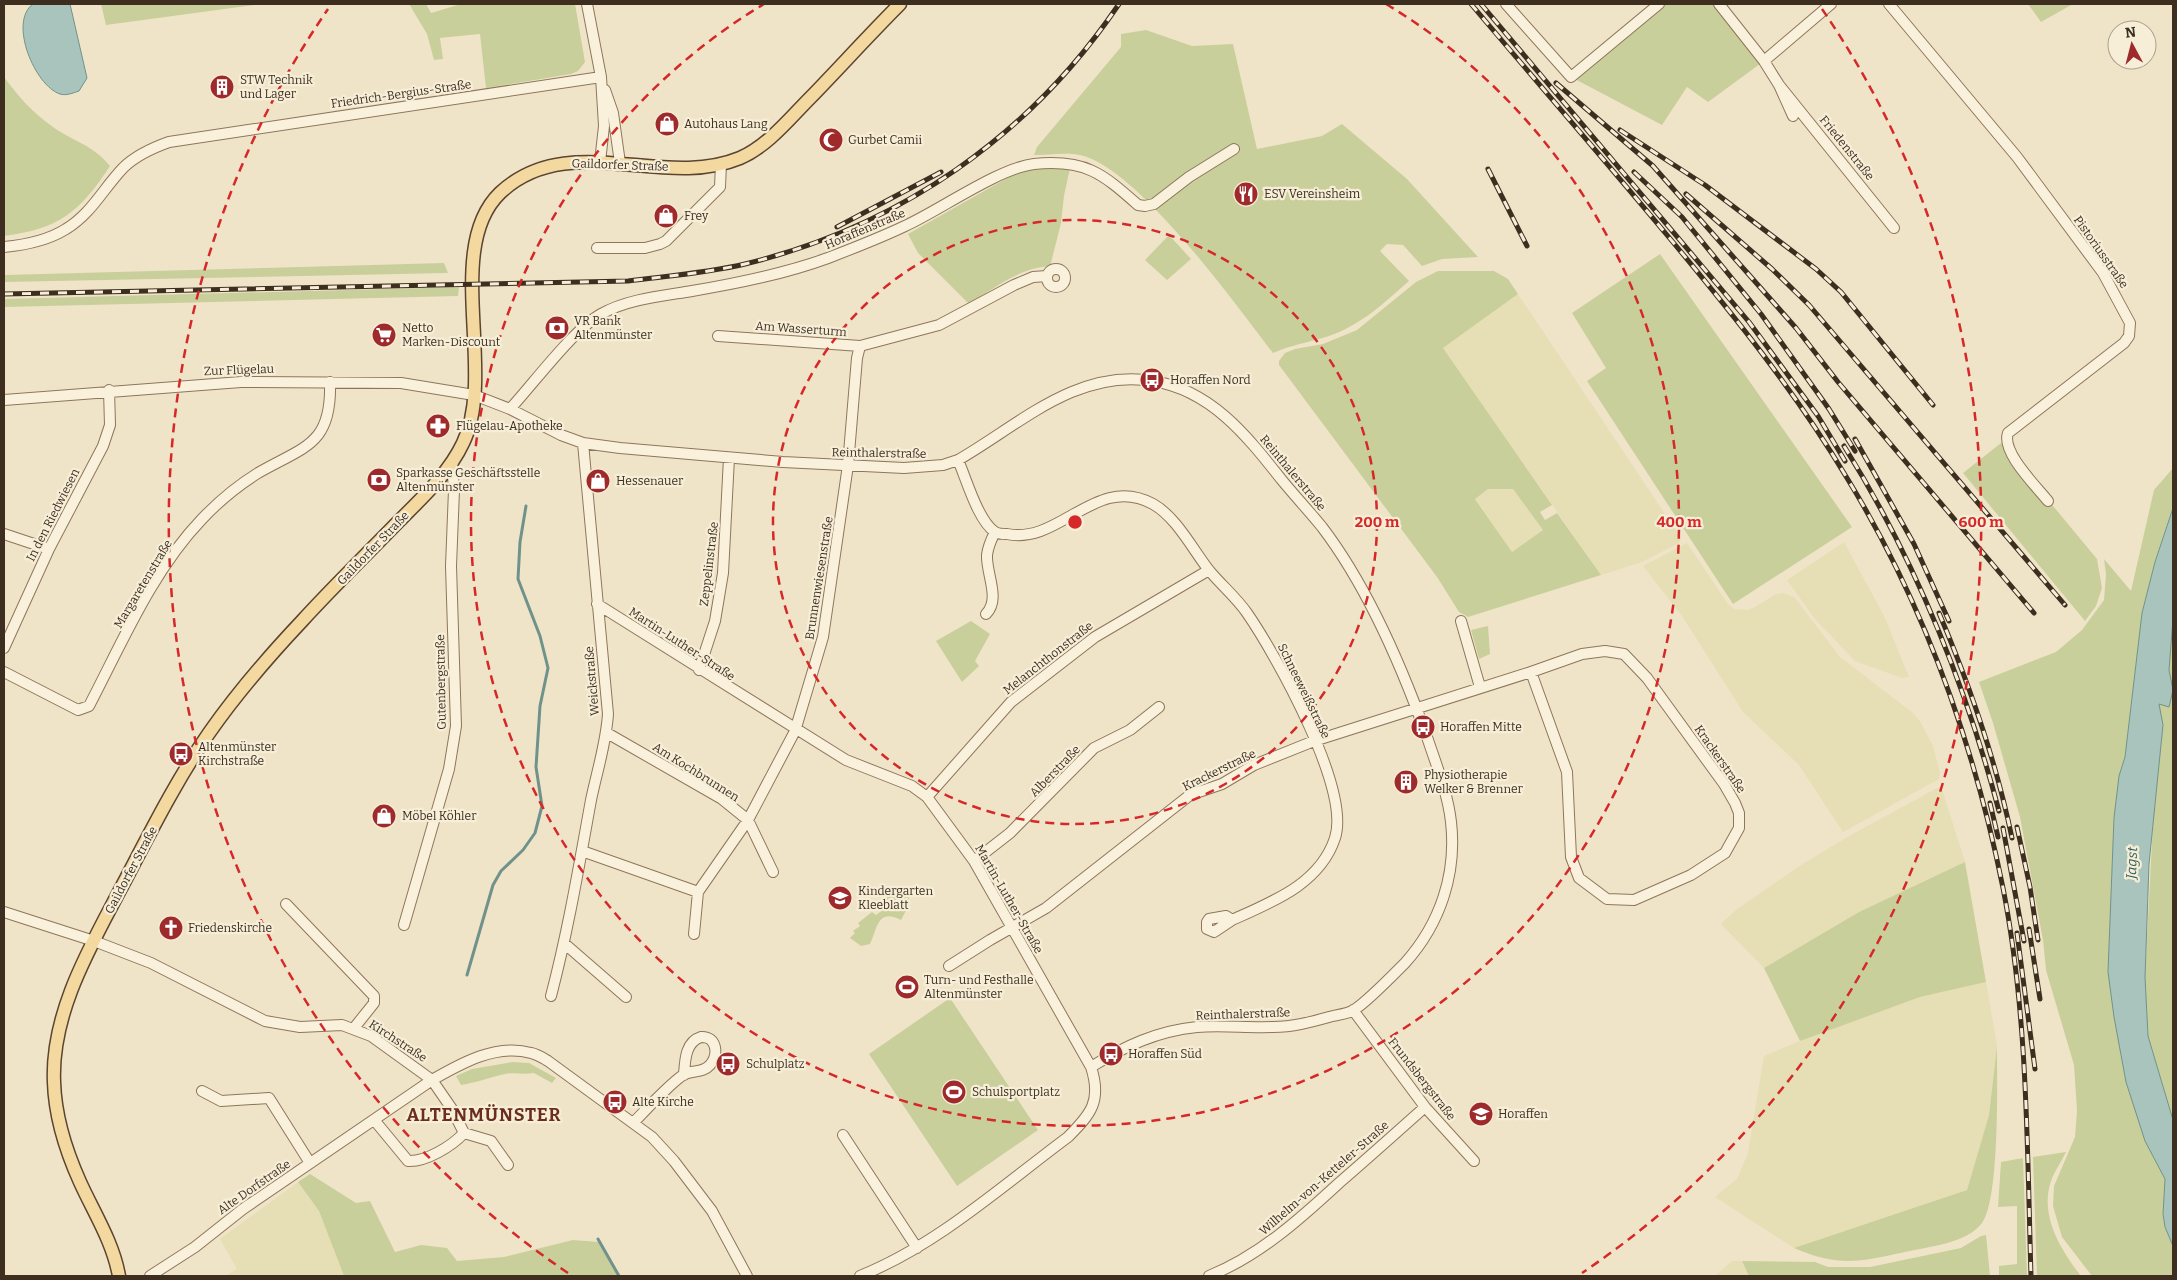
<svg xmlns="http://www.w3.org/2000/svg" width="2177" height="1280" viewBox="0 0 2177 1280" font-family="Bitter,serif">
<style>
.farmland{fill:#e6deb5}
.green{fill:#c9cf9b;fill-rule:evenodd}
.water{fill:#a9c4bc;stroke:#6f938a}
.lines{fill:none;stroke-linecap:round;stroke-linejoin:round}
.stream{stroke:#6f938a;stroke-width:3}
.minor-casing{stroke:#8d765c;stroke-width:12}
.major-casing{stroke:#5b4430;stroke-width:15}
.minor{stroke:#faf1dc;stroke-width:10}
.major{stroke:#f3d9a0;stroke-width:12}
.rail-casing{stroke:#3d2e20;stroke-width:5}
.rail{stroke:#f7eed8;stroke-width:3;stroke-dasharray:9;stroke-linecap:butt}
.ring{fill:none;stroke:#d62828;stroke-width:2.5;stroke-dasharray:9 6}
.labels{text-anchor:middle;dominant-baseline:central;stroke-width:4.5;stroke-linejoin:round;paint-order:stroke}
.poi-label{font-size:12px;fill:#3d2e20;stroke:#f7eed8;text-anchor:start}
.street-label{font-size:12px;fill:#3d2e20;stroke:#f7eed8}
.water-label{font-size:14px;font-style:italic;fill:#2f5d5a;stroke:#f7eed8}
.district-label{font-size:18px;font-weight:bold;letter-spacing:1px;fill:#6b2e1e;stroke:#f7eed8}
.centre{fill:#d62828;stroke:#f7eed8;stroke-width:2.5}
.ring-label{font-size:15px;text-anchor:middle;font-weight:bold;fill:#d62828;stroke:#f7eed8;stroke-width:4.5;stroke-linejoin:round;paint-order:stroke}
</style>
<rect width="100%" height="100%" fill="#f0e4c8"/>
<!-- farmland -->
<path class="farmland" d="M1518 294 1681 538 1679 543 1642 562 1601 575 1443 348Z
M1488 489H1513L1543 530 1512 552 1475 498Z
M1844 542 1884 616 1909 677 1902 678 1855 661 1815 619 1787 580Z
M1687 543 1728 604 1734 609 1747 610 1755 607 1776 594 1784 593 1795 598 1840 657 1913 713 1921 723 1933 746 1940 773 1939 779 1843 832 1799 765 1743 712 1682 616 1643 566Z
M1941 786 1965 862 1859 912 1764 968 1721 924 1736 910 1801 865 1849 836Z
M1986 982 1997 1046 1989 1115 1967 1190 1794 1248 1715 1197 1737 1179 1748 1153 1764 1056 1807 1038 1920 997Z
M298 1182 319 1211 344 1276H225L237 1269 220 1239Z
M1732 1261H1742L1749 1276H1715Z"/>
<!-- green -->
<path class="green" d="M101 4H262L106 25Z
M409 4H426L431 13 461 4H575L585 62 578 71 571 74 486 88 480 34 440 38 443 59 434 60 427 34Z
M1659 4H1719L1764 61 1708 102 1687 87 1662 125 1571 77Z
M2028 4H2073L2041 22Z
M1146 30 1192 46 1233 44 1257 149 1322 136 1342 124 1407 179 1478 257 1442 259 1422 266 1403 245 1387 244 1380 251 1409 281C1384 303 1361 325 1329 336 1310 342 1291 345 1273 353 1236 305 1137 167 1080 155 1066 152 1048 155 1034 155L1037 147 1121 47V34Z
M4 77C18 96 33 113 53 127 74 142 92 144 110 166 80 212 59 229 4 236Z
M1041 166 1070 168 1064 196 1061 223 1050 267C1026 264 989 291 969 304L918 253 908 234 1016 173Z
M1169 235 1191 259 1167 280 1145 260Z
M1660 254 1852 527 1733 604 1587 381 1606 368 1572 313Z
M444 263 448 273 4 282V275Z
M1438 271H1494L1508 279 1518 294 1443 348 1552 505 1540 512 1545 520 1557 513 1601 575 1468 617 1459 612 1437 577 1279 365V361L1285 353 1295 349 1323 344 1357 330 1416 282ZM1488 489H1513L1543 530 1512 552 1475 499Z
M459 287 458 296 4 307V299Z
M2001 443 2097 559 2102 588 2096 606 2085 621 1963 473Z
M2173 468V508L2155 562 2142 613 2125 757 2119 776 2114 818 2108 972 2114 1017 2126 1082 2165 1180 2163 1214 2165 1227 2173 1246V1276H2092L2062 1237 2053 1206 2054 1186 2075 1137 2077 1111 2074 1065 2046 970 2043 940 2020 817 1993 723 1979 682 2056 652 2082 630 2104 600 2106 574 2104 559 2131 591 2154 490Z
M2173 619V1120L2148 1036 2145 977 2159 704 2169 706 2173 690 2169 670Z
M971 621 990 634 975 661 979 666 962 682 936 641Z
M1488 626 1490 654 1479 659 1471 630Z
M1965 862 1986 982 1920 997 1800 1041 1764 968 1859 912Z
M891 888 904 891 909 898V905L901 920C877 907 877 930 870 944L861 946 850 938 855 933 853 931 860 926 858 923 872 912 876 915 883 910 881 903Z
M950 998 1038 1130 957 1186 869 1054Z
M1997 1046C1997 1080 2000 1200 1982 1223 1966 1244 1930 1246 1905 1252 1860 1262 1838 1267 1794 1248L1967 1190 1989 1115Z
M513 1062 529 1063 556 1078 552 1083 534 1073C524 1075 515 1072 505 1074 490 1077 476 1083 461 1085L456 1076 472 1069Z
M2066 1152C2062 1160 2057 1168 2053 1176 2037 1212 2060 1249 2081 1276H2037L2033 1157Z
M2023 1158 2027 1276H1999V1266L2017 1264V1206L1998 1207 2001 1162Z
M310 1174 356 1203 370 1201 395 1252 421 1245 447 1248 457 1261 504 1257 573 1240 599 1242 618 1276H344L319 1211 298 1182Z
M1986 1235 1990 1276H1749L1742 1261 1815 1262 1828 1267H1870L1961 1248 1981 1236Z"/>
<!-- water -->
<path class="water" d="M33 4H70L87 78 79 91C73 93 66 96 60 94 35 86 8 22 33 4Z
M2173 508V619L2169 670 2173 690 2169 707 2159 704 2163 725 2149 864 2145 977 2148 1036 2173 1120V1246L2165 1227 2163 1214 2165 1179 2145 1141 2126 1082 2114 1017 2108 972 2114 818 2119 776 2125 757 2142 613 2155 562Z"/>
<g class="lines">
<!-- stream -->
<path class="stream" d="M467 975 493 885 501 871 523 850 535 833 542 806 536 767 540 706 548 668 540 636 518 579 520 542 526 506
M598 1239 619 1276"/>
<defs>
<path id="minor" d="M587 4 601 77 604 126 600 162
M1506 4 1571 77 1659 4
M1719 4 1764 61 1779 85 1793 116
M1889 4 2017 157 2103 273 2130 323 2129 336 2124 343 2008 433C2001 452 2036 486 2048 501
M1764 61 1831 4
M1779 85 1894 228
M605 90 613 113 620 163
M4 247C25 245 47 241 66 229 91 214 103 189 123 168 136 155 152 148 169 142L601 77
M597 248H645L660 244 666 241 720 187 721 164
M1047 278a9 9 0 1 1 18 0a9 9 0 1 1-18 0Z
M718 336 860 346 939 325 1014 285 1033 277 1047 276
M4 400 241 382 401 383 474 395 510 409 561 435 583 443 620 448 783 462 904 468 943 465 958 460C1019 425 1077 368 1153 381 1211 390 1247 436 1281 479 1294 495 1309 511 1322 527 1367 586 1402 667 1427 737 1436 764 1448 794 1451 822 1457 874 1440 924 1405 963 1393 975 1368 1001 1354 1010 1347 1014 1337 1015 1329 1017 1311 1022 1293 1027 1273 1027 1248 1028 1222 1025 1197 1027 1157 1031 1125 1046 1091 1067
M510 409C534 383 572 331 601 314 628 299 662 296 692 291 739 283 784 274 828 258 854 248 880 238 905 226 940 210 999 168 1034 164 1085 159 1102 173 1138 205L1145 206 1154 204 1189 177 1234 149
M958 460C966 478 978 521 995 532 998 534 1003 534 1007 534 1060 545 1096 473 1153 504 1176 517 1192 548 1208 569 1220 584 1236 597 1247 613 1276 655 1351 789 1335 838 1320 884 1272 902 1232 920
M4 534 49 549
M597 604 846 760 912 786 927 797 974 861 1091 1067C1102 1101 1091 1114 1068 1137 1002 1186 937 1245 860 1276
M986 614C1001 599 986 574 987 555 988 546 991 540 995 532
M1461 621 1480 687
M4 648 49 549 103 446 110 425 109 390
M699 670 715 621 723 573 729 458
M4 672 78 710 89 706C122 643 152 571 202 519 219 501 237 486 258 473 305 446 332 445 330 382
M607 733 722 799 748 820 773 872
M927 797 1011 702 1095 637 1209 570
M582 851 698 892
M974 861 1010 833 1094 748 1130 730 1159 707
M286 904 374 996V1003L354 1028
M4 912 94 941 151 963 265 1021 300 1027 342 1025 371 1036 432 1080 452 1109 464 1133C452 1146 426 1162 408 1161L375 1121
M1226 916 1232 920 1214 932 1207 929V922L1209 919Z
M404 925 449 769 456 726 451 566 454 490 452 462
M694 934 698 892 748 820 795 731 823 637 848 465 857 358 860 346
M565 944 626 997
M949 966 990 940 1046 908 1190 795 1222 784 1254 765 1314 741 1531 672 1582 654 1605 651 1624 654 1647 678 1724 784 1735 803 1739 813V828L1725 853 1691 875 1634 900 1607 899 1579 878 1571 857 1567 772 1531 672
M551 996C568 931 579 866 591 800 597 771 606 744 608 714L583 443
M1353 1010 1425 1107 1474 1161
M202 1091 221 1101 269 1098 310 1163
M633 1123C643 1113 674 1079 685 1074 693 1070 703 1073 710 1065 719 1055 717 1036 701 1037 685 1042 685 1061 684 1075
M464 1133 491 1141 508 1165
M843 1135 917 1248
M150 1276 195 1247 243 1209 432 1080C460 1064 496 1043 531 1053 537 1054 543 1058 548 1061L652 1137 674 1161 712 1211 747 1276
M1209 1276C1259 1256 1300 1219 1339 1183 1368 1158 1397 1132 1425 1107"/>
<path id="major" d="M119 1276C113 1242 94 1213 80 1182 66 1151 55 1116 54 1082 51 1014 89 949 120 890 148 837 175 782 209 733 237 693 269 656 302 621 333 587 366 555 398 522 422 498 449 473 463 443 497 374 443 248 500 193 568 129 663 190 740 158 768 146 790 118 811 97 841 66 870 34 900 4"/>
</defs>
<!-- minor casing -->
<use href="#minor" class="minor-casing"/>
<!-- major casing -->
<use href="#major" class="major-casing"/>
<!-- minor -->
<use href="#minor" class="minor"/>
<!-- major -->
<use href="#major" class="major"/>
<defs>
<path id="rail" d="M1471 4C1536 81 1602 157 1667 235 1732 313 1795 391 1847 478 1924 604 1974 744 2003 888 2028 1015 2027 1147 2031 1276
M1481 4 1749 322 1818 416 1845 461
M1556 83 1653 166 1796 328 1838 382 2034 613
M1620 130 1705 185 1816 269 1841 292 1933 405
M1488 169 1527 246
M1634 172 1682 217 1761 314 1829 409 1855 451
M1686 194 1772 269 1809 305 2065 605
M837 227 941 172
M4 294 628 281C667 276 707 273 745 264 900 226 1030 136 1119 4
M1855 439 1914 544 1949 621
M1844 446C1914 558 1965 683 1999 811
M1939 613C1970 686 1996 761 2012 838
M1990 803 1998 837
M2017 827 2030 887 2038 940
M2003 828 2024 941
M2029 929 2040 999
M2017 933 2035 1069"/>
</defs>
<!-- rail casing -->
<use href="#rail" class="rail-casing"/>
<!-- rail -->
<use href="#rail" class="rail"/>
</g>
<!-- distance rings -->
<g class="ring">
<circle cx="1075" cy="522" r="302"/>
<path d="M1386 4A604 604 0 1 1 764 4"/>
<path d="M568 1273A906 906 0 0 1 328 9M1822 9A906 906 0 0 1 1582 1273"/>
</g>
<!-- icons -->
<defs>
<symbol id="building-disc" viewBox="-11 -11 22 22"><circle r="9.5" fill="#9e2a2b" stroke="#f7eed8"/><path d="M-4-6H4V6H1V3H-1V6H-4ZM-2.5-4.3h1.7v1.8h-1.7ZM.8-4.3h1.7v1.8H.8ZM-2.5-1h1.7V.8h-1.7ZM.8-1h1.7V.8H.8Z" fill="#fff"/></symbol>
<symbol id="shop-disc" viewBox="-11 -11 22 22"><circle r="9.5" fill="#9e2a2b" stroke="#f7eed8"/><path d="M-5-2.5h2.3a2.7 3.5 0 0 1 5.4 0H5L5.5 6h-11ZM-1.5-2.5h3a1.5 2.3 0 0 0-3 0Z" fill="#fff"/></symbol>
<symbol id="mosque-disc" viewBox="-11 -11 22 22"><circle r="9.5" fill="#9e2a2b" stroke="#f7eed8"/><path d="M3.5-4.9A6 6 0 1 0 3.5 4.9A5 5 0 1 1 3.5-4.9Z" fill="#fff"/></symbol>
<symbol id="restaurant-disc" viewBox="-11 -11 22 22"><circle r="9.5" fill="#9e2a2b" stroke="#f7eed8"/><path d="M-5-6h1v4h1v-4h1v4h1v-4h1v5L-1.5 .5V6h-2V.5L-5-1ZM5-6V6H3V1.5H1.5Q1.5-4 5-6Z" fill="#fff"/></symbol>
<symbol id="bank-disc" viewBox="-11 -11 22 22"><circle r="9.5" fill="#9e2a2b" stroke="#f7eed8"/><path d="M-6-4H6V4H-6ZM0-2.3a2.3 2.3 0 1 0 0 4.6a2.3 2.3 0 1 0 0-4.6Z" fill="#fff"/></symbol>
<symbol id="supermarket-disc" viewBox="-11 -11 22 22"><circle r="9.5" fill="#9e2a2b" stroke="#f7eed8"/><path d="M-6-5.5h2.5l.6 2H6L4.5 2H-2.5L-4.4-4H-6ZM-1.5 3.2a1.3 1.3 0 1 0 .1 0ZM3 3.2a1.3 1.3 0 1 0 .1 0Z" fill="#fff"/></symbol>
<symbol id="bus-disc" viewBox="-11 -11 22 22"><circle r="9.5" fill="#9e2a2b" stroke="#f7eed8"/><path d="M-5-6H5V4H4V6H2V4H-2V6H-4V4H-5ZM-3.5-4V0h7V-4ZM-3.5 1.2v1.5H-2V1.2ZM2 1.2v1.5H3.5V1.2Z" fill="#fff"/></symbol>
<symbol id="pharmacy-disc" viewBox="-11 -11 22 22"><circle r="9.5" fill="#9e2a2b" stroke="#f7eed8"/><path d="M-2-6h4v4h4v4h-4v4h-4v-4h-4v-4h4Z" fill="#fff"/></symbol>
<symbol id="school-disc" viewBox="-11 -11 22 22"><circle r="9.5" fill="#9e2a2b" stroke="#f7eed8"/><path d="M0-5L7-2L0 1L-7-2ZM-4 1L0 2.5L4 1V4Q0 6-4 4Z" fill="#fff"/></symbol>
<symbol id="church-disc" viewBox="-11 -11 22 22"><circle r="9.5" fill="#9e2a2b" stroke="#f7eed8"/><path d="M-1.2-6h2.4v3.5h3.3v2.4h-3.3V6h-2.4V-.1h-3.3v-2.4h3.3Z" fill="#fff"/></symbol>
<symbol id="stadium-disc" viewBox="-11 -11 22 22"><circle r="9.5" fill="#9e2a2b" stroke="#f7eed8"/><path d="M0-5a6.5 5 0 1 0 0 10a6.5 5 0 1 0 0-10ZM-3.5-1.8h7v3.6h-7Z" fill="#fff"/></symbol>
</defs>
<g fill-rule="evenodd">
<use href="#building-disc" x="208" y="73" width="28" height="28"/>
<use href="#shop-disc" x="653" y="110" width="28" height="28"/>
<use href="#mosque-disc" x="817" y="126" width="28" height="28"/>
<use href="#restaurant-disc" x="1232" y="180" width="28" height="28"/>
<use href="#shop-disc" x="652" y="202" width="28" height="28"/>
<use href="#bank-disc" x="543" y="314" width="28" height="28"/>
<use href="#supermarket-disc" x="370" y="321" width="28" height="28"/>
<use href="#bus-disc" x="1138" y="366" width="28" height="28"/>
<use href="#pharmacy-disc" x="424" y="412" width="28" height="28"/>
<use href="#bank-disc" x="365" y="466" width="28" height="28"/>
<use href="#shop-disc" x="584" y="467" width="28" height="28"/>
<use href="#bus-disc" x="1409" y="713" width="28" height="28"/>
<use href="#bus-disc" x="167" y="740" width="28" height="28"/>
<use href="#building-disc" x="1392" y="768" width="28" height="28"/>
<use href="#shop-disc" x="370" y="802" width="28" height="28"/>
<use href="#school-disc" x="826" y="884" width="28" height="28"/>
<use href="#church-disc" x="157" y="914" width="28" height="28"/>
<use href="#stadium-disc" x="893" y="973" width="28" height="28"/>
<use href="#bus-disc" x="1097" y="1040" width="28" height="28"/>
<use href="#bus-disc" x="714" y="1050" width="28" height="28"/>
<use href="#stadium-disc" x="940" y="1078" width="28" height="28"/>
<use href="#bus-disc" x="601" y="1088" width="28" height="28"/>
<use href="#school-disc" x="1467" y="1100" width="28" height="28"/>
</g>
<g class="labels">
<!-- poi labels -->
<g class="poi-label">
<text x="240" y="80">STW Technik<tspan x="240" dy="14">und Lager</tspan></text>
<text x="684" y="124">Autohaus Lang</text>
<text x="848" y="140">Gurbet Camii</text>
<text x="1264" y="194">ESV Vereinsheim</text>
<text x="684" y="216">Frey</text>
<text x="574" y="321">VR Bank<tspan x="574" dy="14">Altenmünster</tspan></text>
<text x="402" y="328">Netto<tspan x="402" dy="14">Marken-Discount</tspan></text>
<text x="1170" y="380">Horaffen Nord</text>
<text x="456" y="426">Flügelau-Apotheke</text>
<text x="396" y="473">Sparkasse Geschäftsstelle<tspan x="396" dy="14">Altenmünster</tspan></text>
<text x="616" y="481">Hessenauer</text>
<text x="1440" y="727">Horaffen Mitte</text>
<text x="198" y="747">Altenmünster<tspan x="198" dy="14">Kirchstraße</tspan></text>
<text x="1424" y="775">Physiotherapie<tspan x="1424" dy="14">Welker &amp; Brenner</tspan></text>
<text x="402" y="816">Möbel Köhler</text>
<text x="858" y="891">Kindergarten<tspan x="858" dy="14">Kleeblatt</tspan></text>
<text x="188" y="928">Friedenskirche</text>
<text x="924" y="980">Turn- und Festhalle<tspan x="924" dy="14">Altenmünster</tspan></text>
<text x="1128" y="1054">Horaffen Süd</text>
<text x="746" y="1064">Schulplatz</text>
<text x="972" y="1092">Schulsportplatz</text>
<text x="632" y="1102">Alte Kirche</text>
<text x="1498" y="1114">Horaffen</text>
</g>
<!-- street labels -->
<g class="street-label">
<text transform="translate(401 94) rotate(-8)">Friedrich-Bergius-Straße</text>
<text transform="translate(1847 148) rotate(51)">Friedenstraße</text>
<text transform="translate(620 165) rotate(2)">Gaildorfer Straße</text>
<text transform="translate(865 229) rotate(-23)">Horaffenstraße</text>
<text transform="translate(2101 252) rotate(55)">Pistoriusstraße</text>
<text transform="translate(801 329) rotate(4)">Am Wasserturm</text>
<text transform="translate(239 370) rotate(-2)">Zur Flügelau</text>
<text transform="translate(879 453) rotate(1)">Reinthalerstraße</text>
<text transform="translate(1293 473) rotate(50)">Reinthalerstraße</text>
<text transform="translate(53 515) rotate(-63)">In den Riedwiesen</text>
<text transform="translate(373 548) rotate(-46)">Gaildorfer Straße</text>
<text transform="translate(709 564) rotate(-83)">Zeppelinstraße</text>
<text transform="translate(819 578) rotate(-81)">Brunnenwiesenstraße</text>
<text transform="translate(143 584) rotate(-59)">Margaretenstraße</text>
<text transform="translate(682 644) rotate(33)">Martin-Luther-Straße</text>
<text transform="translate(1048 658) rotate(-38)">Melanchthonstraße</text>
<text transform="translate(592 681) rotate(-95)">Weickstraße</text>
<text transform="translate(441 682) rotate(-91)">Gutenbergstraße</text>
<text transform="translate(1304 691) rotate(64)">Schneeweißstraße</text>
<text transform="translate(1720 759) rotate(55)">Krackerstraße</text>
<text transform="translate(1219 770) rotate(-26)">Krackerstraße</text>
<text transform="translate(1055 771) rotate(-46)">Alberstraße</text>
<text transform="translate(696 772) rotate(32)">Am Kochbrunnen</text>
<text transform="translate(131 870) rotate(-62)">Gaildorfer Straße</text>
<text transform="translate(1009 899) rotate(60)">Martin-Luther-Straße</text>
<text transform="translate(1243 1014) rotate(-2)">Reinthalerstraße</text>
<text transform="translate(398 1041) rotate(33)">Kirchstraße</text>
<text transform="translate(1422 1079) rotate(52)">Frundsbergstraße</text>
<text transform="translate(1324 1178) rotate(-41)">Wilhelm-von-Ketteler-Straße</text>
<text transform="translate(254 1187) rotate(-35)">Alte Dorfstraße</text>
</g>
<!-- water labels -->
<g class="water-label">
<text transform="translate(2132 863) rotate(-87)">Jagst</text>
</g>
<!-- district labels -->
<g class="district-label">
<text x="484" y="1115">ALTENMÜNSTER</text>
</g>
</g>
<circle cx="1075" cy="522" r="8" class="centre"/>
<g class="ring-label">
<text x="1377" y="527">200 m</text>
<text x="1679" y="527">400 m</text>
<text x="1981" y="527">600 m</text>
</g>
<!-- border -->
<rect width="2177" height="1280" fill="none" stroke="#3d2e20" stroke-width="10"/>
<!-- north arrow -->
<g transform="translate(2132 45) rotate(353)"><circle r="24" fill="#f7eed8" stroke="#ada18e"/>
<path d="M0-4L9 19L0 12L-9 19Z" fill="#9e2a2b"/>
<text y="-8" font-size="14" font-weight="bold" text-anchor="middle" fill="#3d2e20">N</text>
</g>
</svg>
